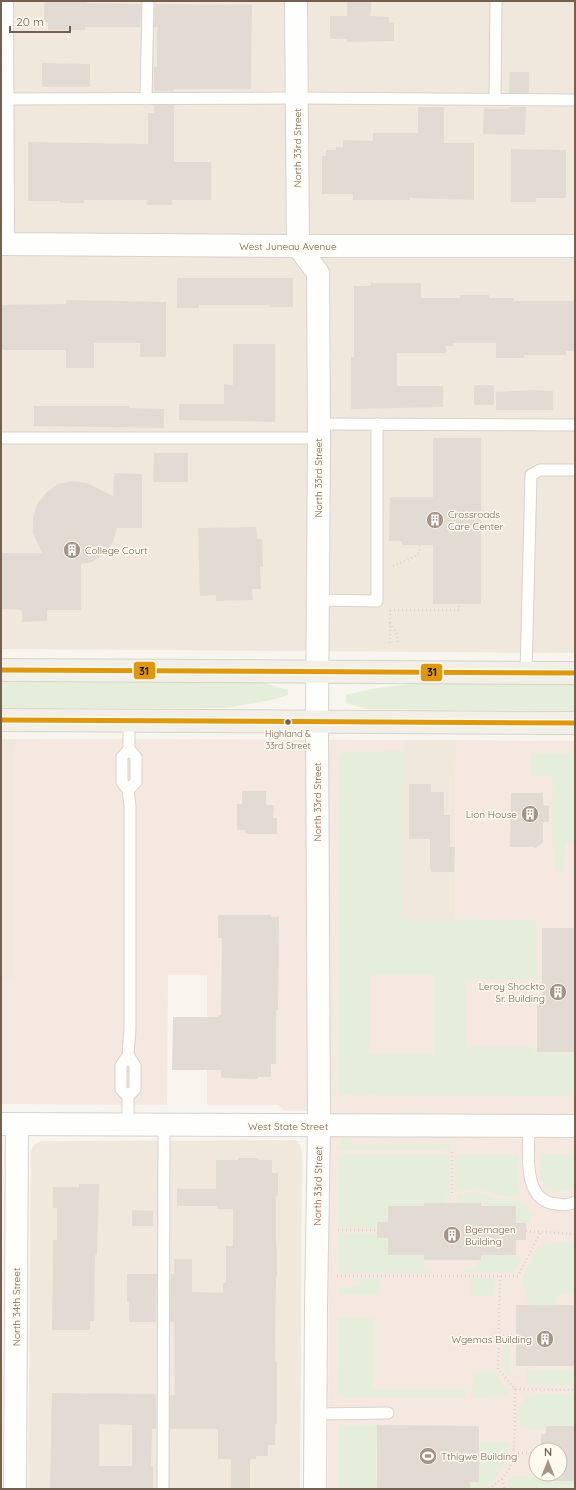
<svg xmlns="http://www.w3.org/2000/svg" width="576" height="1490" viewBox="0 0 576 1490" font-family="Quicksand,sans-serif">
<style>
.residential{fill:#f0e8dc}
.commercial{fill:#f5e8e0;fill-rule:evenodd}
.green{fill:#e4eeda;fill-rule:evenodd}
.building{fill:#e2dbd3;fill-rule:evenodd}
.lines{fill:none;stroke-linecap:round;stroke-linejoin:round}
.service-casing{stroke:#d7d2cc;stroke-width:13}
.minor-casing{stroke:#d7d2cc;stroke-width:24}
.tertiary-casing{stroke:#d7d2cc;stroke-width:24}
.primary-casing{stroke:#d9d2cb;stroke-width:24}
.path{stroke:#dad5cf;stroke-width:2.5;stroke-dasharray:1 3;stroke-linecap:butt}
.service{stroke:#fefefc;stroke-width:11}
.minor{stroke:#fefefc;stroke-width:22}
.tertiary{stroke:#fefefc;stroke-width:22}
.primary{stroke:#f2efe7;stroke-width:22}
.bus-1-casing{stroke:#fefaf0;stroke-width:8}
.bus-1{stroke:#dd9810;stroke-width:5}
.bus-dot{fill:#755f4e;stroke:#fefaf0;stroke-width:1.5}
.labels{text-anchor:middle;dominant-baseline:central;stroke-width:3;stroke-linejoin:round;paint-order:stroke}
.bus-label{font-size:9px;fill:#755f4e;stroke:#fefaf0}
.street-label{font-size:10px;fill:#755f4e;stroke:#fefaf0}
.poi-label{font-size:10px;fill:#755f4e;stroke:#fefaf0;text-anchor:start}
.line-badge{stroke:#fefaf0;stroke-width:1.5}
.pale-badge-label{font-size:11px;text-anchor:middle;font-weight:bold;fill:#111}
</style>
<rect width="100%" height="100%" fill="#f8f5ee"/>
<!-- residential -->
<path class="residential" d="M1 1H575V653L1 649Z
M1 739H15L14 980H1Z
M403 740H456L455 919H402Z
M296 1140 300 1145 302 1152 300 1489H28L31 1151 35 1144 42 1141Z"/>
<!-- commercial -->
<path class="commercial" d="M15 739 403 740 402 919H455L456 740 575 741V1489H328L329 1111H285L278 1105H207V975H168L167 1105 1 1104V980L14 979ZM536 1450H560V1474H536Z"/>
<!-- green -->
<path class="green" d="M1 681 264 683 288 690V695L271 700 226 708H1Z
M440 683 575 684V711L366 709 346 703V695C377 686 409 684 440 683Z
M403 751 402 919 536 920 537 979H465L466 1024H465V1047H535V1054H541V1053H575V1096L338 1095 339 756 344 752ZM370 975H434V1054H369Z
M531 753H575V842L565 843 564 873H556L552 837 553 780 550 776H534L530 775Z
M342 1138H348L353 1145 450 1144V1149L338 1150Z
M540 1154 575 1155 574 1187 560 1192 549 1190 541 1178Z
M340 1155H450V1196H446V1203H424V1206H388V1222L377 1228 338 1227V1157H340Z
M455 1155H518L519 1197H504L474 1188 455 1192Z
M474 1191 498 1199 520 1200 532 1213 530 1224 516 1223 481 1206V1203H458L459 1196 457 1195Z
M338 1233H377L388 1238V1255H424L425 1266 432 1270V1273H338Z
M547 1243H575V1294H556L555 1305H530V1302H527V1291L522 1286 521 1280 539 1246Z
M481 1255H516L521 1259 514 1272 460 1273V1271L475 1269 477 1260H481Z
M360 1278H380L379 1294 376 1295H338V1288C346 1288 353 1288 360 1285Z
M471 1278H495L494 1296H471Z
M338 1318H370L373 1320V1389H465V1397H337Z
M504 1342H507L511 1355 508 1371 514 1377H518L515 1379C499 1375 504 1354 504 1342Z
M529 1366H531V1370H575V1385H529L527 1383V1369H529Z
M494 1371 509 1396 494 1397V1395L491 1397H471L474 1372Z
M535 1394H575V1426H546V1429C540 1429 530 1431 524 1427 509 1417 521 1397 535 1394Z
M338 1425H377L376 1481 380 1482V1486H377V1489H338Z
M479 1442H509C508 1459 499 1480 483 1488 479 1490 474 1489 470 1489L471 1482H479V1465L482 1464V1459H479V1452H482V1448L479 1447Z
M513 1476H546V1481H575V1489H509L507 1481Z"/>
<!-- building -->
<path class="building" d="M45 1H87V3L141 4 140 27H85V30H48V22H44V3H45Z
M347 1H372L370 16 389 17V22L394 23V41L347 42V39H330V16H347Z
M155 4 252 5 251 89H174V91H154V67H157V27H154Z
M42 63 90 64V87H42Z
M510 72H529V93H509Z
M154 105H174V162H211V200H172V205H146L147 200H84V203H60V201H28V142L148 144V113H154Z
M418 107H444V143H474V200L410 198V200H353V194H322V156H326V150H336V147H343V140L373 141V133H418Z
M509 107H526L525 135 483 134 484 108 509 109Z
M511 149 566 150V198H536V202H511Z
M177 278H293V307H269V305H199V308H177Z
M371 283H421V298H460V295H489V298H514V301H575V351H566V355H524V358H496V343H453V346H446V353H397V386H443V407L351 409V357H354V286H371Z
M66 300 166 302V357H140V343H94V368H66V350H1V305L66 304Z
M233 344H275V422L179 420V404H224V384L233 385Z
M474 385H494V405H474Z
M533 390 553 391V410H496V392Z
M34 406H129V408L164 409V428L34 426Z
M433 438H481V604H433V545H402V541H389L390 497H433Z
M154 453H188V482H153Z
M114 473 142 474V528H117L113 542 104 554 92 562 81 564V610H47V621L22 622V610L2 609 1 553H42L33 533V518L37 504 46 493 58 484 72 481 87 483 113 496Z
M256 527 257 539H262L263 567H260L261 589H252L253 600 216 601V595L200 596 198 528Z
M409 784H431V792H444V815H450V847H455L454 872H431V869H430V839H409Z
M242 791H266V805H274L273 818H277V834H249L245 833V830H237V804H242Z
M511 793H543V805L549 806V822H543V842L536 848 533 847H510Z
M218 915H271V917H279L278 1010H276V1064H271V1077H258V1079L221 1078V1070H172L173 1017H218V1015H221L222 938H218Z
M542 928H575V1052H537V1005H542Z
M238 1158H258L259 1160H272V1173H278V1196H276V1247H277V1276H276L275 1362H277V1424H275V1445H268V1456H256V1459H250V1489H231V1459H218V1429H170V1395H175L174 1322H170L171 1274H174V1259H192V1292L223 1293V1283H226V1246H233V1209H217V1206H177V1189H216V1160H238Z
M79 1184H99L97 1255H95L94 1321H90V1330H52L53 1240H57V1208H53V1187H79Z
M424 1203H481V1206H516V1223H526V1240H516V1255H481V1260H424V1255H388V1238H377V1222H388V1206H424Z
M132 1210 153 1211V1226H132Z
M127 1274H157L156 1322H129V1302H127Z
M516 1305H575V1366H516Z
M52 1393 156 1394V1429H152L151 1466H153V1489H50ZM99 1424 132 1425V1466H99Z
M377 1425 479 1426V1482H470V1489H377Z
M546 1426H575V1481H546V1474H560V1450H541V1434H546Z"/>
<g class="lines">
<defs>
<path id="service" d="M1 99 297 98 575 100
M146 99 148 1
M495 99 496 1
M319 424 575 425
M1 438H319
M318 600 377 601V424
M526 673 531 475 540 470H575
M129 721V749
M129 749 136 757V782L128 790 122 782V757Z
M128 1055 130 1029V806L128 790
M128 1055 135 1066V1089L128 1097 121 1089V1066Z
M128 1124V1097
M529 1125C529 1150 521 1202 557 1204 563 1205 570 1205 575 1202
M315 1414 388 1413
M163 1489 164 1125"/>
<path id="minor" d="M2 1 3 244
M296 1 298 246 318 273 319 438 317 721 319 1126 316 1307 315 1489
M1 244 298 246H575
M15 1489 17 1124"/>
<path id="tertiary" d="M1 1124 575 1126"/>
<path id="primary" d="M1 670 575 673
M1 720 575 723"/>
</defs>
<!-- service casing -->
<use href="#service" class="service-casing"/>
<!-- minor casing -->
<use href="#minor" class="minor-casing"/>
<!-- tertiary casing -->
<use href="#tertiary" class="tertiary-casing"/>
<!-- primary casing -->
<use href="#primary" class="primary-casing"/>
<!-- path -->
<path class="path" d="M393 566 414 557 419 553 420 545
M390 610H459V604
M390 623 397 634 398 643
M390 643V609
M452 1152V1196
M338 1230H377
M526 1231 575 1234
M337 1276H518L540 1233
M500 1276 498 1369 515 1389 575 1390
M499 1335H514
M514 1453H536
M502 1479 505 1489
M489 1489C497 1483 506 1476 510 1467 517 1449 514 1410 515 1389"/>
<!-- service -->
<use href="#service" class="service"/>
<!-- minor -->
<use href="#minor" class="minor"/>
<!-- tertiary -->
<use href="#tertiary" class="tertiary"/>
<!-- primary -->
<use href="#primary" class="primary"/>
<defs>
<path id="bus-1" d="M1 670 575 673
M1 720 575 723"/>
</defs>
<!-- bus-1 casing -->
<use href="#bus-1" class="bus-1-casing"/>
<!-- bus-1 -->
<use href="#bus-1" class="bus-1"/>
</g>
<!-- icons -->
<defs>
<symbol id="building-disc" viewBox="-11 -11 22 22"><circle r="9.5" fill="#a39486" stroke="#fefaf0"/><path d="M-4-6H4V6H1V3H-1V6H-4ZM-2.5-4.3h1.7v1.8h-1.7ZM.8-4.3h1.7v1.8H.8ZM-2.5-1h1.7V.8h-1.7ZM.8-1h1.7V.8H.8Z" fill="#fff"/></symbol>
<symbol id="stadium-disc" viewBox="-11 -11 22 22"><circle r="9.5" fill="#a39486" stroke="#fefaf0"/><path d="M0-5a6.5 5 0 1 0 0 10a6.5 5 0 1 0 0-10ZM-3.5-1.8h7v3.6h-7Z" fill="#fff"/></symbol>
</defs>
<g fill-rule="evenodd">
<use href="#building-disc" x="425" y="510" width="20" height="20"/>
<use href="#building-disc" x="62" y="540" width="20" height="20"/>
<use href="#building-disc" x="520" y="804" width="20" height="20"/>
<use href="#building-disc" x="548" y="982" width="20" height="20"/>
<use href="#building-disc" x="442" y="1225" width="20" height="20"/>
<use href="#building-disc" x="535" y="1329" width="20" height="20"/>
<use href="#stadium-disc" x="418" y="1446" width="20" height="20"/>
</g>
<!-- markers -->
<circle class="bus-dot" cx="288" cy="722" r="3.5"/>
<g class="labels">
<!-- bus labels -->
<g class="bus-label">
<text x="288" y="733">Highland &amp;<tspan x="288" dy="12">33rd Street</tspan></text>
</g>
<!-- street labels -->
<g class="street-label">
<text transform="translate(297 148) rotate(-90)">North 33rd Street</text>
<text x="288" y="246">West Juneau Avenue</text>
<text transform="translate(318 478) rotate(-90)">North 33rd Street</text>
<text transform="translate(317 802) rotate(-90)">North 33rd Street</text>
<text x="288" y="1126">West State Street</text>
<text transform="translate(318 1186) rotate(-89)">North 33rd Street</text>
<text transform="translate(16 1307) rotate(-90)">North 34th Street</text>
</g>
<!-- poi labels -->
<g class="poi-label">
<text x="448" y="514">Crossroads<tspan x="448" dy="12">Care Center</tspan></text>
<text x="85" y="550">College Court</text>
<text x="517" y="814" text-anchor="end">Lion House</text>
<text x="545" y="986" text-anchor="end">Leroy Shockto<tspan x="545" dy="12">Sr. Building</tspan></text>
<text x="465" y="1229">Bgemagen<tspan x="465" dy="12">Building</tspan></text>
<text x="532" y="1339" text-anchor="end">Wgemas Building</text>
<text x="441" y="1456">Tthigwe Building</text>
</g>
</g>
<g class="line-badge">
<rect x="133" y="661" width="23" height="19" rx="4" fill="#dd9810"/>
<rect x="420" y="663" width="23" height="19" rx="4" fill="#dd9810"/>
</g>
<g class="pale-badge-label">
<text x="144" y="675">31</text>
<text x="432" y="676">31</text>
</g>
<!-- border -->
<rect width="576" height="1490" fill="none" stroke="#755f4e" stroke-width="4"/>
<!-- north arrow -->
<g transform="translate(548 1462)"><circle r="19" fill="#fefaf0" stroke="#c7bcaf"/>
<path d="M0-3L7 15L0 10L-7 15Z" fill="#a39486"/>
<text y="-6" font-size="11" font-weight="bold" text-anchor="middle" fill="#755f4e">N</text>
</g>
<!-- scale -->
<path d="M10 26v6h60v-6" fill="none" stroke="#755f4e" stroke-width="2"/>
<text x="16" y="26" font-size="12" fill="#755f4e" stroke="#fefaf0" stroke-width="3" paint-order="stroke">20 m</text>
</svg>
